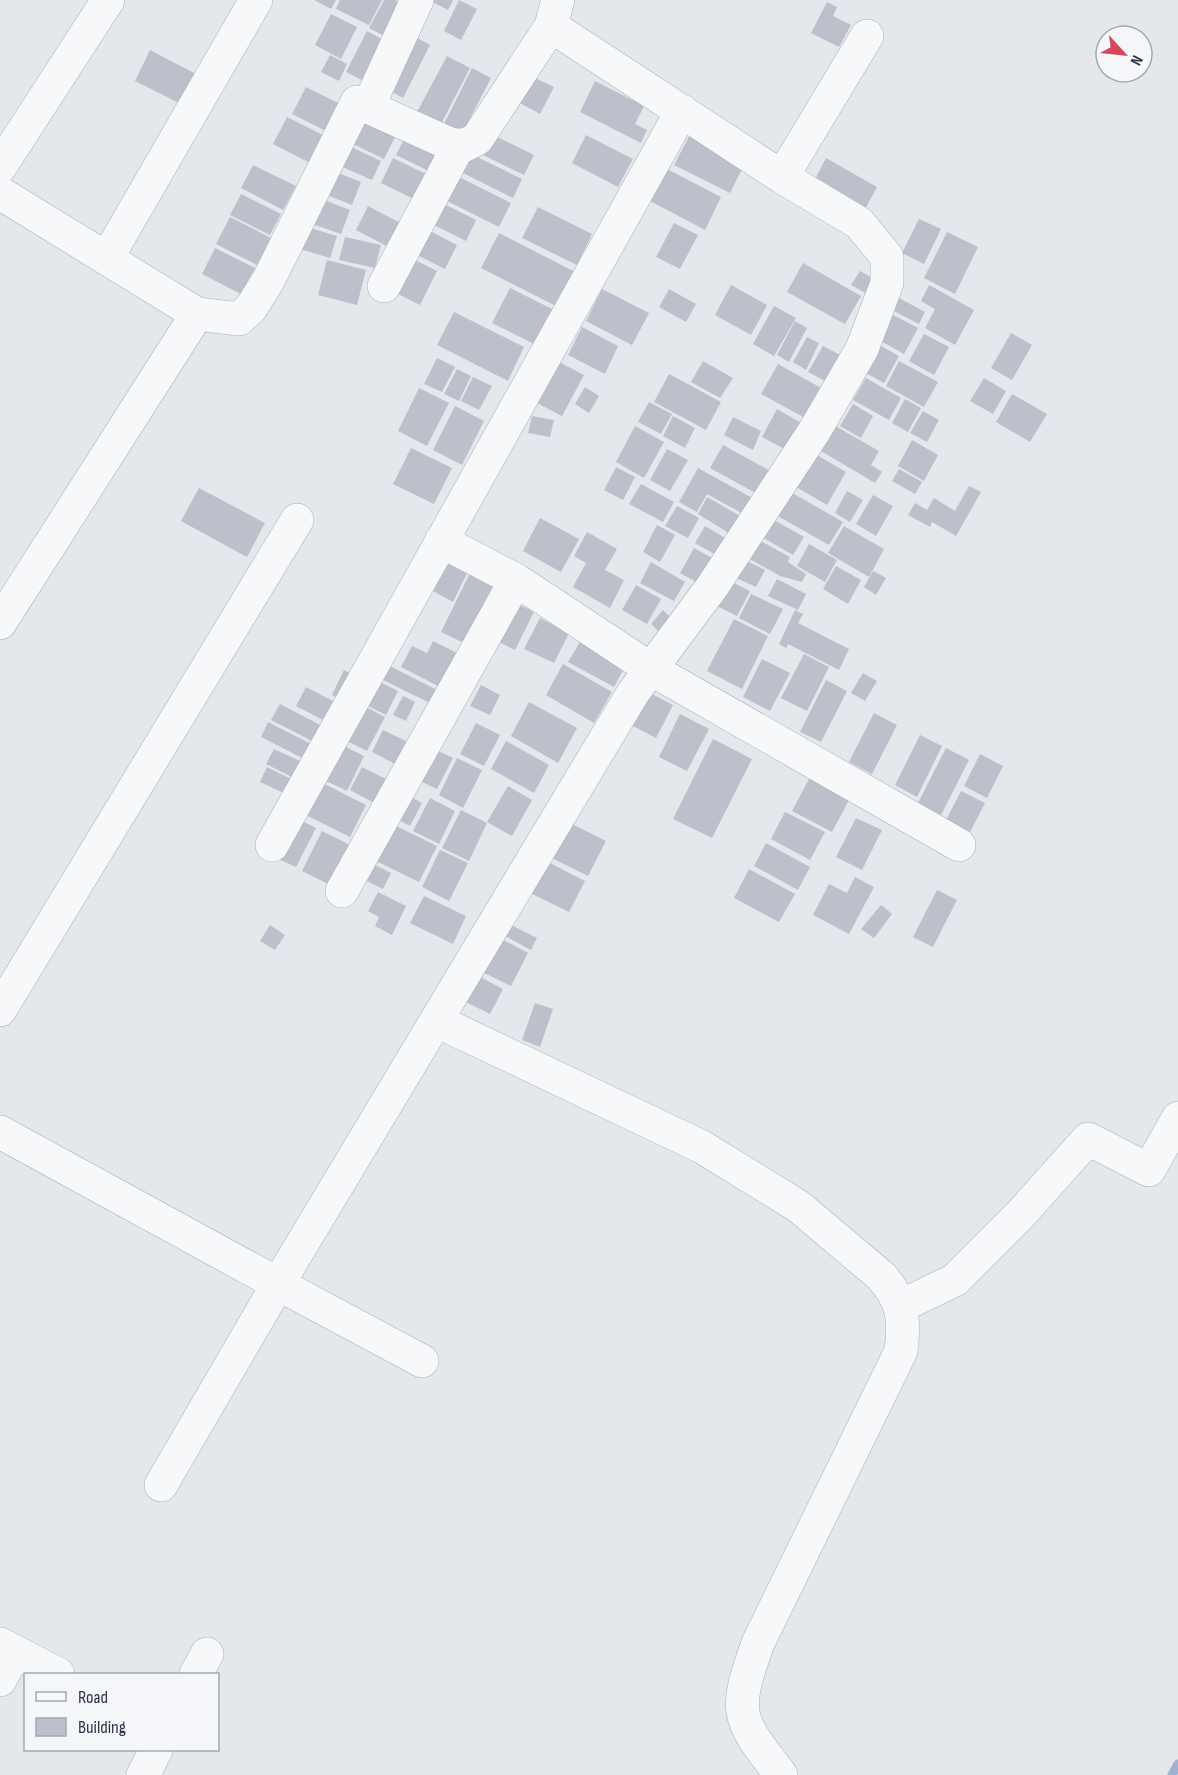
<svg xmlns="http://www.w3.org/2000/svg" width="1178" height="1775" viewBox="0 0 1178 1775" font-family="'Sofia Sans Condensed',sans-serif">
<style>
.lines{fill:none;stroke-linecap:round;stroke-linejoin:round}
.stream{stroke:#9fb4cc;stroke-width:9}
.building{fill:#bbc0ca}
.street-casing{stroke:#a9aeb7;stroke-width:34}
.street{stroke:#f7f8fa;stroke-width:33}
</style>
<rect width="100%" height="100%" fill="#e4e7ec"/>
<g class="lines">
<!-- stream -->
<path class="stream" d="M1172 1775 1178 1764"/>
</g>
<!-- building -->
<path class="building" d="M314 0H336L331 9Z
M340 0H382L369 25 336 9Z
M384 0H395L403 4 386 37 369 28Z
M429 0H453L448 10Z
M459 0 477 9 461 40 444 31Z
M827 2 837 7 833 16 851 25 839 47 811 33Z
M331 14 357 27 341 59 315 45Z
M367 31 385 41 364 81 346 72Z
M410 34 430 45 403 98 383 87Z
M150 50 196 74 181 104 135 81Z
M330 55 347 64 339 81 321 72Z
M447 56 470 68 441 124 417 112Z
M472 68 491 78 462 134 444 124Z
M533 77 554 87 540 114 520 103Z
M595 81 644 106 635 124 647 130 641 143 580 112Z
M306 87 342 105 328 132 292 114Z
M287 117 325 136 310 163 273 144Z
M364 117 397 133 384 159 351 143Z
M408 131 449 151 437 175 396 155Z
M691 133 746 161 730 193 674 165Z
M491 134 534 155 524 175 481 154Z
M586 135 633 159 618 187 572 163Z
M347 145 381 161 372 180 338 165Z
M467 152 522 179 513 198 457 170Z
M393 158 434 178 422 203 381 183Z
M826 158 877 187 863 213 812 185Z
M253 165 296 186 283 210 241 188Z
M328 169 361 182 352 205 319 192Z
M667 169 721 197 705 230 650 201Z
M457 176 511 203 499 227 445 200Z
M241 194 281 214 270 235 230 215Z
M311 195 350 210 341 234 301 220Z
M442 203 476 220 466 241 432 224Z
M368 206 408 227 396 251 356 230Z
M538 207 592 234 577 265 522 238Z
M230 217 271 238 257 265 216 244Z
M919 219 941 229 924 264 902 253Z
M674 223 698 235 680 269 656 257Z
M300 225 337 236 330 258 293 247Z
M428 230 457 245 445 269 415 254Z
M947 232 978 247 955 294 924 278Z
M499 233 581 275 564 310 481 268Z
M345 237 381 245 375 268 339 260Z
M215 248 255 268 241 294 202 274Z
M413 259 437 271 420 305 396 293Z
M327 260 366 270 357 305 318 295Z
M803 263 861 296 845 324 787 292Z
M860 271 879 282 871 296 851 285Z
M731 285 767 305 751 335 715 315Z
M929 285 974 310 955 345 925 328 935 309 921 301Z
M510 288 562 314 544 349 492 323Z
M602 289 649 313 632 345 586 321Z
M669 289 696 304 686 322 659 307Z
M899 298 925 312 919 324 892 310Z
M774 306 796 318 774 356 753 344Z
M454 312 524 347 508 381 437 345Z
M893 315 918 328 904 354 879 340Z
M795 321 807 328 789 362 777 355Z
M582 327 618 346 605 374 568 355Z
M1011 333 1032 345 1012 380 991 368Z
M924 334 949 347 934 375 909 361Z
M807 337 819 343 806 370 793 362Z
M879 345 899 356 884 383 864 372Z
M823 346 842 356 827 382 808 372Z
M437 358 455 367 442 392 424 384Z
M557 361 584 375 562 416 535 402Z
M703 361 733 378 720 398 691 382Z
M899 361 938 382 924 407 886 386Z
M778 364 823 389 807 419 761 394Z
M457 369 471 376 459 401 444 394Z
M669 374 721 402 706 430 654 402Z
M473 377 492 386 479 410 461 401Z
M866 378 901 398 889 420 853 400Z
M984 378 1006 391 993 414 970 401Z
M585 387 599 396 589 413 575 404Z
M419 388 449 403 427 446 398 431Z
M1012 394 1047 414 1030 442 996 422Z
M905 399 921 408 908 432 892 423Z
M649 402 672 414 661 434 638 422Z
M853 404 873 416 861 438 840 426Z
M455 406 484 421 462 465 433 450Z
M777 409 803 424 788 451 762 437Z
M923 411 939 420 927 442 910 433Z
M532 416 554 420 550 437 528 433Z
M673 416 695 428 685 448 663 436Z
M733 417 761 431 753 450 724 435Z
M830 423 879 451 871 465 882 472 875 483 816 448Z
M635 426 664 442 644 478 616 462Z
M912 440 938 455 924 481 898 466Z
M723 445 774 473 761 496 710 468Z
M411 448 452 468 434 504 393 484Z
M667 449 688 460 670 491 650 480Z
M808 450 846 472 827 505 789 483Z
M616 467 635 477 623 500 604 490Z
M698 468 756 500 747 516 707 494 697 512 679 502Z
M899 469 922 482 915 494 892 481Z
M641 484 674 502 663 522 629 504Z
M969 486 981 492 956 536 932 522 930 527 908 515 915 503 927 510 934 498 955 511Z
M782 487 843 522 829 545 769 511Z
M199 488 265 523 247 557 181 521Z
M847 491 863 500 850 522 835 513Z
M873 495 893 506 876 536 856 524Z
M707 497 742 517 732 535 698 514Z
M677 506 699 518 688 538 665 526Z
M767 516 804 537 793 555 757 534Z
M540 518 579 539 561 572 523 551Z
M657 525 675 535 660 562 643 552Z
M705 526 727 539 718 556 695 543Z
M844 526 884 549 869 577 828 553Z
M587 532 617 549 605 570 624 580 610 608 573 587 586 563 574 556Z
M753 537 790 557 788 562 806 574 802 582 780 576 743 555Z
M809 544 837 560 825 582 797 566Z
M694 548 714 559 700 584 680 573Z
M739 557 765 570 756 587 730 575Z
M449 559 469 569 453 602 433 591Z
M651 562 685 582 674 601 640 583Z
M836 566 861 580 848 604 823 589Z
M471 571 494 583 464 643 441 632Z
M873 571 886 578 876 595 864 587Z
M724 578 750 591 737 616 711 603Z
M777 579 806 594 798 610 768 596Z
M636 585 661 599 647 624 622 610Z
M751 594 783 609 770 634 739 618Z
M512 601 534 612 515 650 493 639Z
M663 610 678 625 666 638 651 624Z
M795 610 803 614 798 623 849 649 839 670 788 644 786 648 779 644Z
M540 618 569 633 554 663 524 649Z
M734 619 768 636 742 689 707 671Z
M581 640 626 665 614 687 568 662Z
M433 641 459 654 442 688 401 667 412 646 427 653Z
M804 654 829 667 807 711 781 698Z
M762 659 790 673 770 711 743 697Z
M384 663 441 692 434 705 377 677Z
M563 664 612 692 594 723 546 695Z
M344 670 360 679 349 703 332 695Z
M863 673 877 681 865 701 851 693Z
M376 680 398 691 386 715 364 704Z
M826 680 847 691 821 742 800 732Z
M481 685 500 695 490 715 470 706Z
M306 687 333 701 323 720 296 706Z
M648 692 673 705 656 738 631 725Z
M403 696 415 702 406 721 393 715Z
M529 702 577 728 558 763 511 736Z
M280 704 328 729 320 745 271 720Z
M362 705 385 717 367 751 345 740Z
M874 713 897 725 872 774 849 762Z
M680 714 709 729 687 771 659 757Z
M268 722 317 747 310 762 261 737Z
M476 723 500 735 484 766 460 754Z
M383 730 406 741 395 764 372 752Z
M920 735 942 746 917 797 895 785Z
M713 739 752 759 712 838 673 819Z
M506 741 549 765 534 793 491 769Z
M338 743 364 756 347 791 320 778Z
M946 748 969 760 941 815 918 803Z
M274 749 302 762 294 778 266 764Z
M434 749 453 758 437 789 418 780Z
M980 754 1003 766 987 798 964 786Z
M457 758 482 770 463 808 439 795Z
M267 767 295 781 288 795 260 782Z
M362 767 386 779 374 803 350 790Z
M315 779 366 805 350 837 298 811Z
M809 779 849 800 832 832 792 811Z
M508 786 532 800 512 836 487 822Z
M961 791 985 803 968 836 944 824Z
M407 795 422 803 410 826 395 818Z
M430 798 455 811 439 844 413 831Z
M461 810 487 823 469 861 442 848Z
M785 812 825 832 810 860 771 839Z
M292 816 316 828 296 867 272 856Z
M856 818 882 830 862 870 836 857Z
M562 819 606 841 588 876 544 854Z
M390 823 437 846 419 882 372 859Z
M322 831 352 846 332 886 302 871Z
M766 843 810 867 798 890 754 866Z
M440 850 468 863 449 901 422 887Z
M538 857 585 881 569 912 522 889Z
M365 860 391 873 383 889 357 876Z
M749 869 795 894 779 922 734 898Z
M855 877 874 887 849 934 813 915 829 884 847 893Z
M937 890 957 900 933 947 913 937Z
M378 892 406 906 392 935 375 926 379 917 368 911Z
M424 896 466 916 453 944 410 923Z
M881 905 892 914 874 938 861 929Z
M505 922 537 938 531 950 500 933Z
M270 925 285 935 275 950 260 941Z
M498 937 528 953 511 986 480 971Z
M473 973 503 989 490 1014 460 999Z
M535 1003 553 1009 540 1047 522 1040Z"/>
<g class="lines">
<defs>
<path id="street" d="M368 107 417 0
M0 167 108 0
M782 177 867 36
M0 193 197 314
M107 258 256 0
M384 286 459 145
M441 541 516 580 649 668 959 845
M0 623 197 314 239 319 251 308 269 279 357 102 450 144 463 146 477 139 551 26
M272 845 682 111
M342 891 516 580
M0 1010 297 520
M437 1021 702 1147 798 1206 881 1276C903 1300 905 1320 901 1351L758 1643C733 1713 736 1717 781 1775
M0 1132 278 1284 633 693 712 587 815 430 862 349 887 283V257L859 223 782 177 551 26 558 0
M901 1306 955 1280 1019 1216 1088 1139 1149 1170 1178 1118
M161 1485 278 1284 422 1361
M0 1644 58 1674
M196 1674 207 1654
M0 1680 15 1652
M143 1775 156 1750"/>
</defs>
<!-- street casing -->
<use href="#street" class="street-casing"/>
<!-- street -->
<use href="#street" class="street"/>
</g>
<!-- legend -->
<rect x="24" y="1673" width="195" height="78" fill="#f4f6f9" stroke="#a4a8b1" stroke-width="1.5"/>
<rect x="36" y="1692" width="30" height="9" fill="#f7f8fa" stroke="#a4a8b1" stroke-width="1.5"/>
<text x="78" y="1703" font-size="18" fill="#2b3445">Road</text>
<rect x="36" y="1718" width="30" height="18" fill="#bbc0ca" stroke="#a4a8b1" stroke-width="1.5"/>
<text x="78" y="1733" font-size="18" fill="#2b3445">Building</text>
<!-- north arrow -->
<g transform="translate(1124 54) rotate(117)"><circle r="28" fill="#f4f6f9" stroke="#a4a8b1" stroke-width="1.5"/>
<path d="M0-4.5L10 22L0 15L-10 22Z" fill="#d1495b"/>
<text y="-9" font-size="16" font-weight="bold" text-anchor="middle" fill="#2b3445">N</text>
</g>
</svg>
